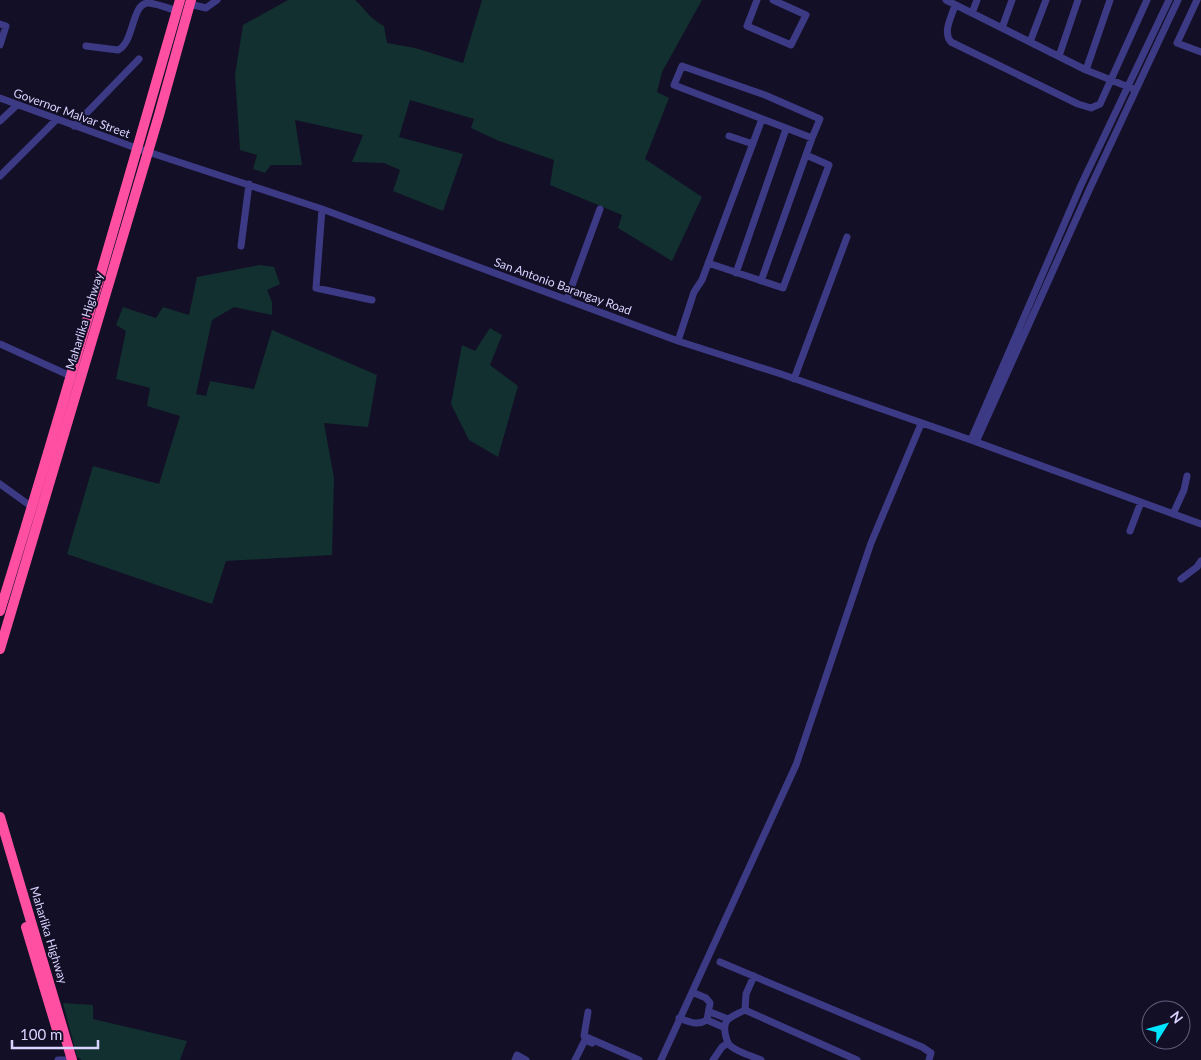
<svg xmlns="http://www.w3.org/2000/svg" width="1201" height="1060" viewBox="0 0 1201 1060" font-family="Lato,sans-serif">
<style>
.green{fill:#12302f}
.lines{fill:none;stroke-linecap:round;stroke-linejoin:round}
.minor{stroke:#3d3a85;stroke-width:7}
.highway{stroke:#ff4fa3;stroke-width:10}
.labels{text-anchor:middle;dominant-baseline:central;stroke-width:4;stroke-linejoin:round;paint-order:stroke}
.street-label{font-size:12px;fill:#d9d4ff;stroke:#130f26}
</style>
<rect width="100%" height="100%" fill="#130f26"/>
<!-- green -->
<path class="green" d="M288 0H355C367 11 369 18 384 26L387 43 415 48 463 63 482 0H702L662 72 657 92 669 98 645 159 702 197 672 261 618 228 622 215 550 185 554 160 499 141 471 128 474 119 410 100 399 137 463 154 443 211 393 191 400 170 384 163 352 162 363 135 295 120 302 165H271L265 173 253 169 257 155 240 150 235 75 243 25Z
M260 265 274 267 280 284 267 290 272 302V315L234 307 212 320 196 394 206 396 210 381 254 389 272 330 377 375 368 427 324 423 334 478 332 555 226 561 212 604 67 554 93 466 159 484 180 416 147 406 150 388 116 379 126 331 116 325 123 307 156 318 163 307 189 315 197 277Z
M490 328 502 335 490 365 518 386 498 457 469 440 451 404 462 345 475 351Z
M63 1003 93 1005V1019L187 1041 180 1060H82L77 1057Z"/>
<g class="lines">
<!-- minor -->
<path class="minor" d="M757 0 747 26 791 45 806 15 773 0
M946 0 1086 70 1136 90
M1197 0 1177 43 1201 52
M190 4 206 8 217 0
M955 5C952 16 942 32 951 42L1078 104 1091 108 1100 104 1147 0
M972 13 977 0
M0 24 6 26 0 45
M1002 28 1012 0
M1030 42 1046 0
M86 46 118 50C135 42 131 2 149 3 158 4 168 8 177 11
M1059 56 1078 0
M1086 70 1110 0
M0 98 136 148 322 209 678 341 781 374 971 440 1201 524
M0 121 17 105
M74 126 139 59
M729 136 753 144
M0 176 56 120
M322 209 316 288 372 300
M241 246 249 184
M708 263 783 288 829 165 806 155
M736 273 786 129
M761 281 812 138 820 119 765 95 682 66 674 85 812 138
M567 299 600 209
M678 341 694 292 702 280 762 119
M0 344 75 378
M794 379 847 237
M971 440 1081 185 1169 0
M976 442 1090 188 1178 0
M0 484 32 507
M1173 514 1184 490 1187 476
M1130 531 1141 502
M1181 579 1197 567 1201 561
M720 962 922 1047 931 1053 929 1060
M745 1010 746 994 754 976
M588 1012 584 1036 639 1060
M710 1012 728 1019
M679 1018C690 1022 697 1026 707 1020L710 1003 706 998 692 992
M707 1020 723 1027
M58 1060H66
M515 1060 517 1055 526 1060
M575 1060 585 1040 592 1043
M661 1060 796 765 871 543 921 424
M713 1060 722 1047 728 1043
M761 1060C752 1056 740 1053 732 1047 728 1045 727 1041 726 1037 721 1018 730 1018 745 1010L857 1060"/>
<!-- highway -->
<path class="highway" d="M0 611C63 408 121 204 180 0
M0 649 159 115 191 0
M0 817 72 1060
M26 927 58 1033"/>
</g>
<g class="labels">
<!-- street labels -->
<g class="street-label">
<text transform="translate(72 113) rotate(20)">Governor Malvar Street</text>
<text transform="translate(563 286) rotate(20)">San Antonio Barangay Road</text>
<text transform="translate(84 321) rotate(-73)">Maharlika Highway</text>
<text transform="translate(49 935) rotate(73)">Maharlika Highway</text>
</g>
</g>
<!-- north arrow -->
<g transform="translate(1166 1025) rotate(53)"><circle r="24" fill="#130f26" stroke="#625e7d"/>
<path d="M0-4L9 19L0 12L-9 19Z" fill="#00e5ff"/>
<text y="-8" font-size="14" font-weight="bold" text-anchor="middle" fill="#d9d4ff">N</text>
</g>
<!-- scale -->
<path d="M12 1040v8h86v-8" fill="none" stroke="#d9d4ff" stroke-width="2.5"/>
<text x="20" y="1040" font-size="15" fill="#d9d4ff" stroke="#130f26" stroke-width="4" paint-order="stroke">100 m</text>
</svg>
